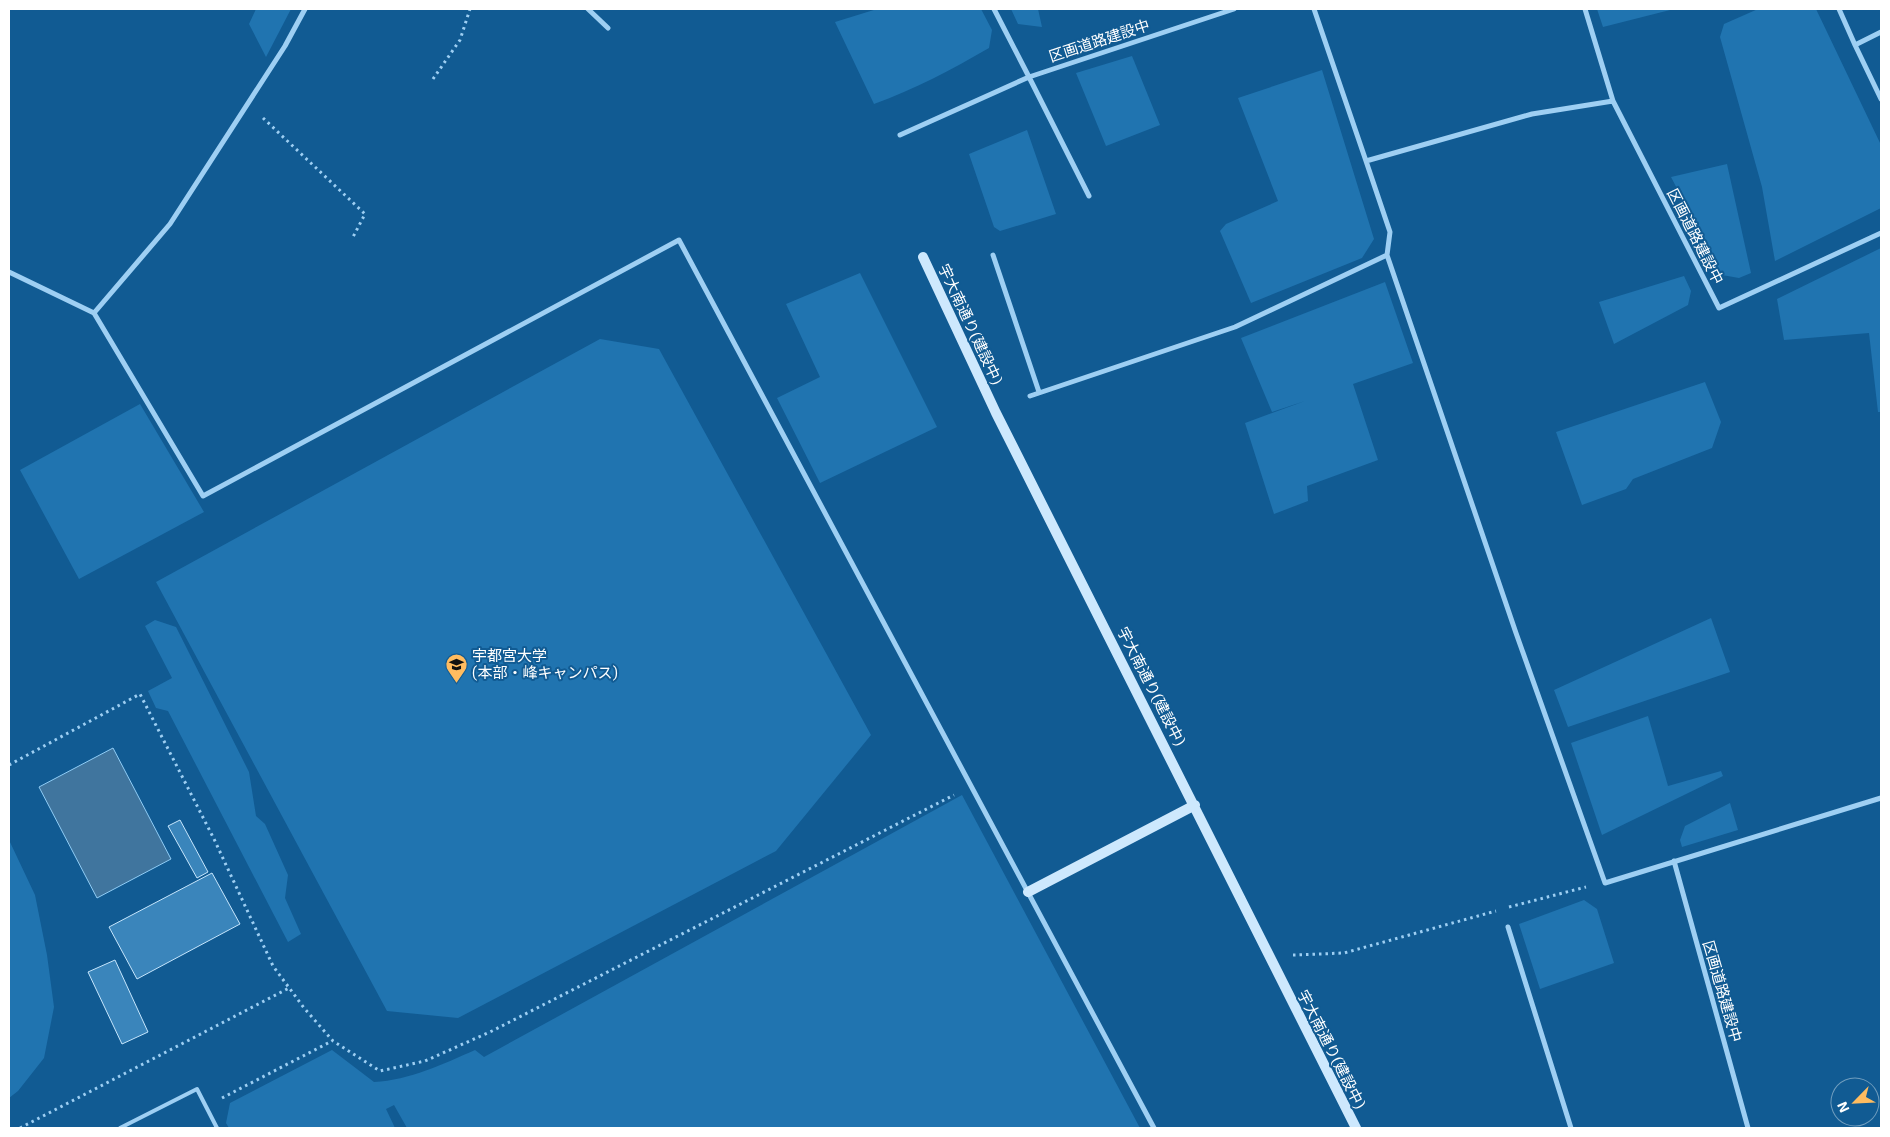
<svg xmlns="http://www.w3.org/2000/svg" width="1890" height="1137" viewBox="0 0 1890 1137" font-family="'Exo 2','Noto Sans JP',sans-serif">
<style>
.green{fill:#2074b0}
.water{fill:#40759e;stroke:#90cdf6}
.building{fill:#3a85bb;stroke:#c6e6fd}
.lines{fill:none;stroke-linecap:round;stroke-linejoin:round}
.path{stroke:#9ecff3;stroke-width:3;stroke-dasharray:2.5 4;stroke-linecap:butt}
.lane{stroke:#9ecff3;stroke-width:4}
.street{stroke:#9ecff3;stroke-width:5}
.secondary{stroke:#cde8fd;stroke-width:10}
.labels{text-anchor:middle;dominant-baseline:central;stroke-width:4;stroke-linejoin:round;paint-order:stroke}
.street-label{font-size:15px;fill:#fff;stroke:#115b93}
.poi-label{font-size:15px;fill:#fff;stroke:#115b93;text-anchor:start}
</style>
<rect width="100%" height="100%" fill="#115b93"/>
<!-- green -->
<path class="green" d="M256 9H291L266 57 249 24Z
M877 9H981L992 30 989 48C951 70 915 89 874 104L835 22Z
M1011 9H1038L1042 27 1018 24Z
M1597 9H1674L1603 27Z
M1758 9H1816L1881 145V208L1775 261 1762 187 1720 37 1724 24Z
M1132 56 1160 125 1106 146 1076 73Z
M1322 70 1374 239 1362 258 1251 303 1220 231 1226 224 1278 201 1238 98Z
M1027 130 1056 214 1000 231 994 227 969 154Z
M1727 164 1751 273 1739 278 1722 275 1671 177Z
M1881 248V412H1878L1869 333 1784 340 1777 299Z
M860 273 937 427 820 483 777 398 820 377 786 304Z
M1684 276 1691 291 1688 305 1614 344 1599 302Z
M1385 282 1413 363 1353 384 1378 460 1307 486 1308 501 1274 514 1245 423 1305 401 1272 412 1241 338Z
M600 339 659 349 871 735 776 851 458 1018 387 1011 156 582Z
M1705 382 1721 422 1712 448 1633 479 1626 489 1582 505 1556 432Z
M140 404 204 512 79 579 20 470Z
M1711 618 1730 672 1568 727 1554 690Z
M155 620 176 627 249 772 256 816 265 824 288 875 285 898 301 934 288 942 168 711 156 708 148 691 172 678 145 626Z
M1648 716 1668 786 1721 771 1723 776 1602 835 1571 743Z
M962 795 1140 1128H407L394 1105 386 1109 395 1128H229L226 1123 230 1103 332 1050 374 1082C410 1080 443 1064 475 1050L484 1057Z
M1730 803 1738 830 1682 847 1680 840 1685 826Z
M9 840 35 895 47 955 54 1007 44 1058 18 1091 9 1098Z
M1584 900 1597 909 1614 963 1540 989 1519 924Z"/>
<!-- water -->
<path class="water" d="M113 748 171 859 97 898 39 787Z"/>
<!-- building -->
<path class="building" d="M180 820 208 872 197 878 168 826Z
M212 873 240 924 137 979 109 927Z
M115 960 148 1032 122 1044 88 972Z"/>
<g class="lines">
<!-- path -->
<path class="path" d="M433 79 460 40 470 9
M263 118 365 214 353 237
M9 765 140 694 214 839 273 966 304 1008 333 1041 380 1071 425 1061 492 1031 954 795
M1509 907 1586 887
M1293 955 1344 953 1496 911
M222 1098 332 1041
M20 1128 289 988"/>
<!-- lane -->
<path class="lane" d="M120 1128 197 1089 217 1128"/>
<!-- street -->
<path class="street" d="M588 9 608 28
M1314 9 1366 161
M1585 9 1613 101 1719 308 1881 233
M1839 9 1855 45 1881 32
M1855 45 1881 99
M900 135 1029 77 994 9
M1089 196 1029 77 1234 9
M993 255 1039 392
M1387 255 1516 633 1605 883 1881 798
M9 272 94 313 203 496 679 240 1154 1128
M94 313 170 224 285 46 305 9
M1030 396 1235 327 1387 255 1390 232 1366 161 1532 114 1613 101
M1674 861 1748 1128
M1508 927 1571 1128"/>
<!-- secondary -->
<path class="secondary" d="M923 257 996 413 1356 1128
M1028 892 1195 805"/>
</g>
<!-- icons -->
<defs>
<symbol id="university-pin" viewBox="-11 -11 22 30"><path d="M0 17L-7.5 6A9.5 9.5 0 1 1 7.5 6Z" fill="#ffbc60" stroke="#115b93"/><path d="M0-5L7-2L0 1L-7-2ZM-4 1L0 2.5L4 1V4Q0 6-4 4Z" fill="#111"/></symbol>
</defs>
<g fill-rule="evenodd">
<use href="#university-pin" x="444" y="652" width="25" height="34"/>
</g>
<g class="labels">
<!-- street labels -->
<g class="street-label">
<text transform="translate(1099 40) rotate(-18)">区画道路建設中</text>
<text transform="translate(1696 236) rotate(63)">区画道路建設中</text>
<text transform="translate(971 324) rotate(65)">宇大南通り(建設中)</text>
<text transform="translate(1152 686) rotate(63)">宇大南通り(建設中)</text>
<text transform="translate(1723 991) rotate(74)">区画道路建設中</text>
<text transform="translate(1332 1049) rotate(63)">宇大南通り(建設中)</text>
</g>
<!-- poi labels -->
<g class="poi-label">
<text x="472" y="655">宇都宮大学<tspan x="472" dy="17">(本部・峰キャンパス)</tspan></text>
</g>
</g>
<!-- border -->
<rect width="1890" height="1137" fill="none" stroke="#ffffff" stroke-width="20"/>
<!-- north arrow -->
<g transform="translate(1855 1102) rotate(246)"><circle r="24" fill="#115b93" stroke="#709dbe"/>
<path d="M0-4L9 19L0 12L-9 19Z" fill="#ffbc60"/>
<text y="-8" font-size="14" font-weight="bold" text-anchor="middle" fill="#ffffff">N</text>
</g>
</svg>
